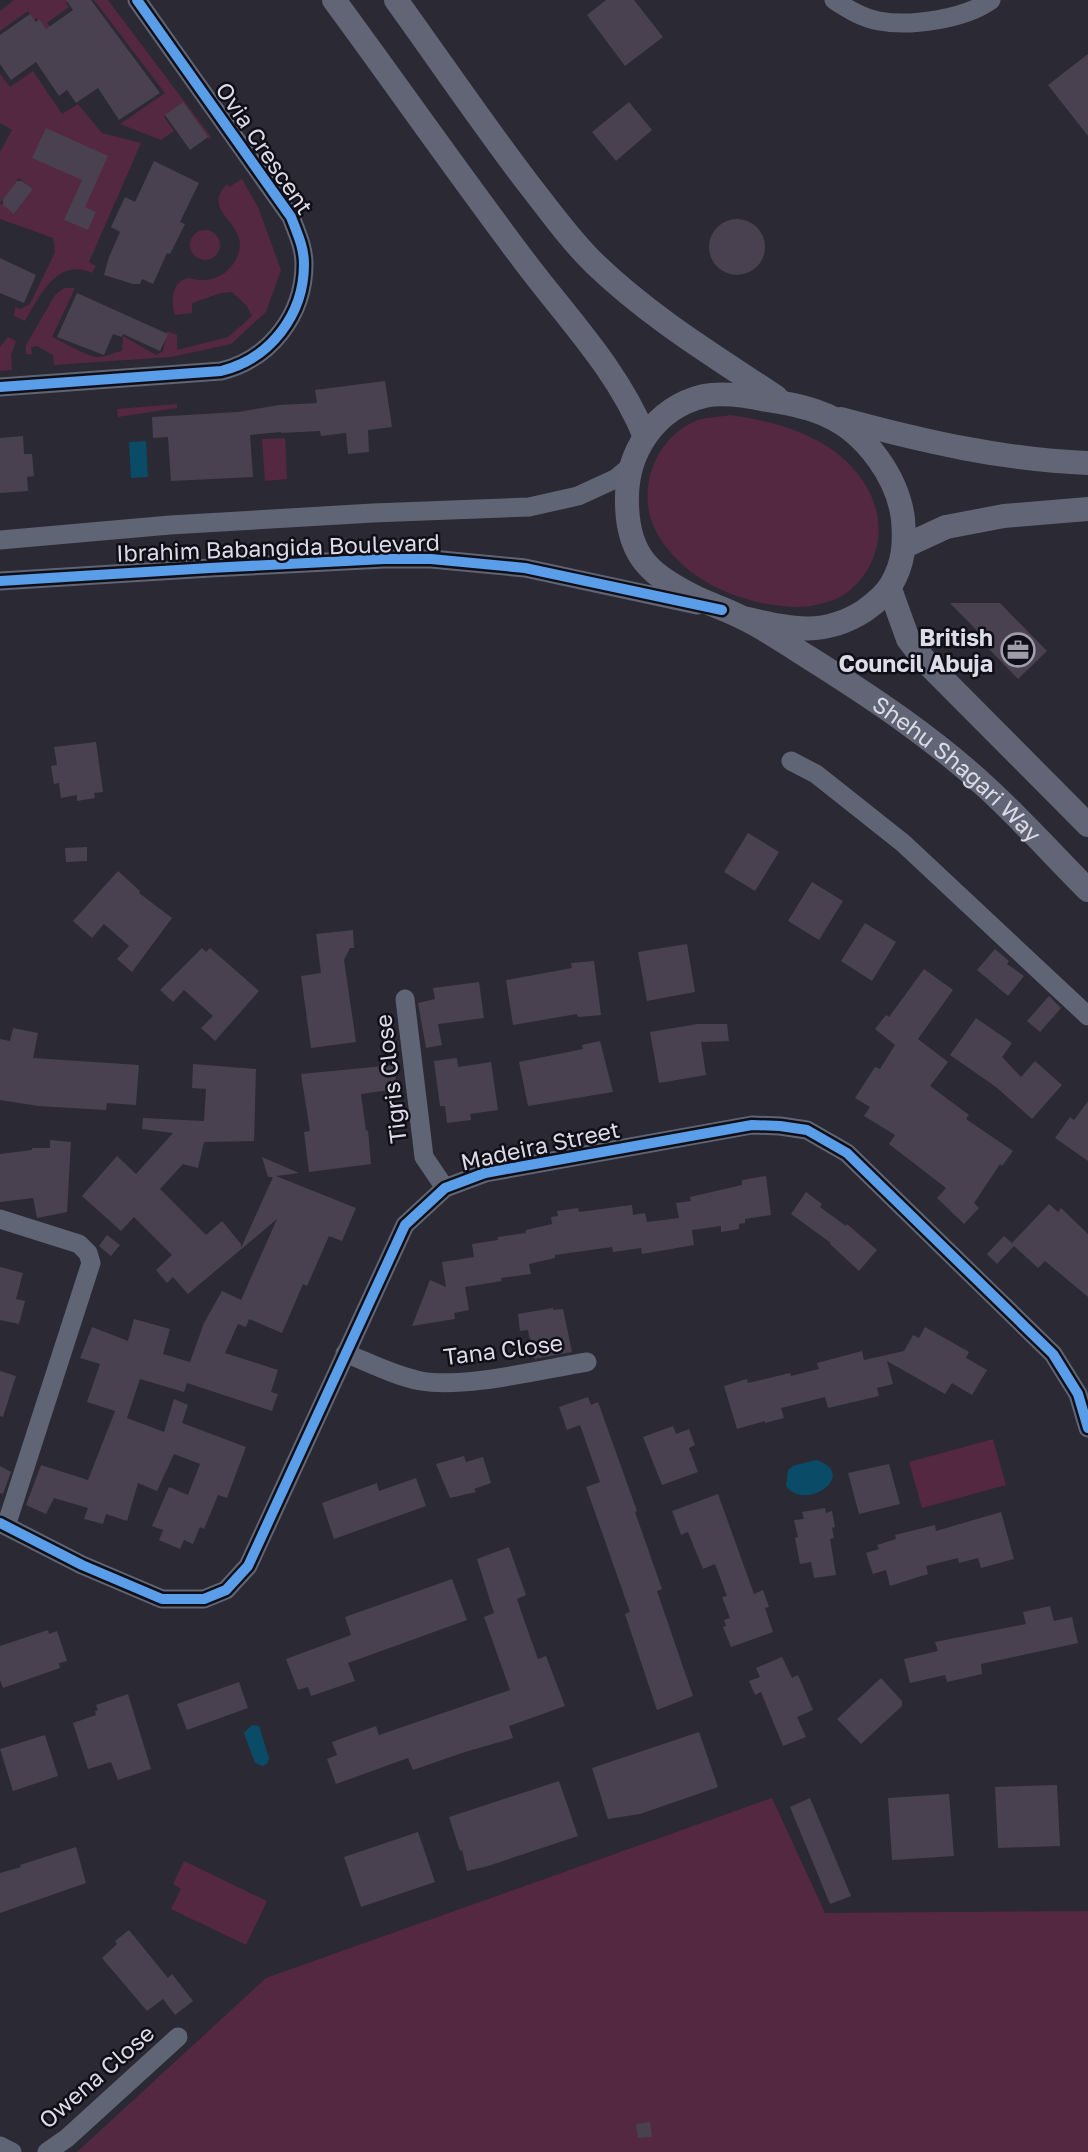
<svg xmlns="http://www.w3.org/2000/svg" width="1088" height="2152" viewBox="0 0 1088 2152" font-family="'Golos Text',sans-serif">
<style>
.green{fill:#542840;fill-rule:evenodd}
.water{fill:#0a4c67}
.building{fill:#494150}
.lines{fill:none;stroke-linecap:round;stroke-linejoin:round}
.minor{stroke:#5f6574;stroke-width:19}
.major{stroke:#616575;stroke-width:24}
.cycleway-casing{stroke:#100f18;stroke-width:15}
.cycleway{stroke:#5a9eea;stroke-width:10}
.labels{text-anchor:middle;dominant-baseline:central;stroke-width:5;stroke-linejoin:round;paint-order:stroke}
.street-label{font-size:23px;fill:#dcdbe8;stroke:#100f18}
.poi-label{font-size:23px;font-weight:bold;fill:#dcdbe8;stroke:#100f18;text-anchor:end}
</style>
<rect width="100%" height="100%" fill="#2b2934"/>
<!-- green -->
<path class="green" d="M14 0H70L66 3 69 7 47 23 62 42 58 45 37 18 34 20 28 11 0 31V11Z
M94 0H108L211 137 208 139 182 104 164 117 174 131 161 140 120 124 165 93Z
M33 71 62 114 78 104 102 133 141 143 89 262 96 266 92 273C57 257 39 297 25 321L14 316 15 307 20 309 30 304 55 252 53 238 0 219V152L12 130 0 123V74L10 87ZM19 178 33 189 15 213 0 203Z
M242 179 258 207 281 270 266 312 231 344 171 357 54 365 53 355 37 346 31 347 32 354H26V345L55 295 64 288H75L52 337C64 342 88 358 100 357 107 357 114 352 122 351L123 336 156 355 163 351 167 331 177 335V350L228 337 252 316 247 306 232 292 221 293 192 303V313L175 315C171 303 171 281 188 278 189 278 198 280 199 280 214 281 228 274 235 261 257 223 197 215 227 184L229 187Z
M190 245a15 15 0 1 1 30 0a15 15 0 1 1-30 0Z
M8 337 16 341 11 355 12 370 0 371V347Z
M177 404V408L118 417 117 409Z
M730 415C766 420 804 429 834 451 871 478 892 524 869 567 862 579 853 590 840 597 833 601 823 603 815 605 801 609 781 606 767 604 724 596 681 574 658 535 634 495 653 437 698 420 707 417 720 417 730 415Z
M285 438 287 479 265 481 262 439Z
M993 1439 1006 1485 922 1508 909 1462Z
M772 1798 825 1913 1088 1911V2152H77L266 1978Z
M184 1861 267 1901 246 1945 171 1909 181 1889 173 1884Z"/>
<!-- water -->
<path class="water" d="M146 441 148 477 131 478 129 442Z
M816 1460C860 1474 806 1513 786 1486L788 1470 793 1466Z
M252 1725 259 1726 269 1758 267 1764 263 1766 255 1763 244 1733Z"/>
<!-- building -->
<path class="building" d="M66 0H91L160 93 119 120 98 88 76 103 67 90 59 96 36 62 11 80 0 64V35L30 14 36 22 39 19 46 29 73 10Z
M606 0H634L663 37 625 66 587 15Z
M1088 54V136L1048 85Z
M183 102 208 137 190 150 165 115Z
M629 102 652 130 616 161 592 132Z
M46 128 108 156 85 207 96 212 88 230 64 220 82 180 32 158Z
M154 161 199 183 180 222 185 224 170 254 167 253 153 284 142 279 140 284H133L104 275 109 257 120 232 111 227 125 197 135 202Z
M17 181H22L33 189 14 214 3 205V199Z
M709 247a28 28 0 1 1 56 0a28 28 0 1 1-56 0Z
M0 258 36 275 24 303 0 293Z
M77 293 168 334 160 351 123 334 122 337 113 334 104 355 57 337Z
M385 381 392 427 368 430 369 452 348 454 346 433 321 436 320 431 281 433V432L250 435 253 477 171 481 168 437 153 438 152 417 238 412 279 405 317 403 315 390Z
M23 436 24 454H32L34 476 27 477 28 491 0 493V438Z
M950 603H1000L1047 651 1018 679 989 649 992 646Z
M96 742 103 792 94 793 95 798 77 801V795L61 798 59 783 54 784 51 766 57 765 54 747Z
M748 833 779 852 755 891 724 872Z
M87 847V861L66 862 65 848Z
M118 871 140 891 139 893 172 918 132 972 117 959 129 946 104 924 92 938 73 921Z
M812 882 843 901 819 940 788 921Z
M865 923 896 942 872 981 841 961Z
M353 930 354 948H350L344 960 356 1042 311 1048 301 976 321 973 316 934Z
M687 944 695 992 647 1001 638 952Z
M202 948 206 952 210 948 259 991 215 1041 201 1028 213 1016 184 990 173 1002 160 990Z
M995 949 1009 961 1007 964 1024 976 1008 996 977 970Z
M594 961 601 1015 578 1017 577 1014 513 1025 506 980 572 968 571 963Z
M924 969 953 990 918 1039 948 1062 930 1086 969 1115 966 1119 1013 1151 1002 1166 1000 1164 974 1203 979 1208 964 1224 937 1198 946 1188 889 1144 895 1135 864 1116 870 1107 855 1098 875 1067 880 1069 895 1045 875 1029 886 1015 889 1017Z
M479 982 484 1018 438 1024 442 1045 426 1048 418 1003 435 999 433 988Z
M1049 996 1061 1008 1040 1032 1027 1021Z
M976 1018 1012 1043 1002 1057 1021 1077 1035 1061 1062 1085 1032 1119 996 1087 950 1055Z
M698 1024H727L729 1041 701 1042 706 1075 659 1083 650 1032Z
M13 1028 38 1033 33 1058 139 1065 136 1105 107 1103 106 1110 38 1106 0 1100V1039L10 1041Z
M600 1041 613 1092 528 1106 519 1062 583 1049 582 1045Z
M457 1058 458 1067 491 1062 498 1110 470 1114 471 1120 447 1123 445 1106H440L434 1061Z
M193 1064 256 1069 254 1141 204 1142 198 1168 183 1164 160 1189 206 1235 222 1221 241 1244V1248L273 1177H268L262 1157 299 1173 276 1176 356 1208 342 1241 329 1236 307 1286 303 1284 282 1333 249 1319 246 1327 238 1324 225 1353 278 1370 271 1392 278 1394 272 1411 187 1383 184 1392 140 1379 127 1418 164 1432 174 1399 188 1405 182 1423 246 1447 227 1498 218 1495 204 1529 200 1527 193 1544 184 1540 180 1549 159 1540 163 1530 152 1526 169 1487 188 1495 200 1464 174 1454 157 1491 138 1483 127 1521 106 1514 103 1524 84 1519 88 1508 54 1498 46 1514 26 1505 41 1465 88 1480 115 1411 87 1402 100 1364 80 1358 92 1327 128 1341 134 1319 170 1329 163 1354 190 1362 204 1323 222 1291 241 1300 277 1219 188 1294 173 1277 167 1283 156 1270 172 1255 134 1217 121 1231 82 1196 117 1156 136 1174 173 1133 142 1129 143 1118 204 1121 206 1089 192 1088Z
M394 1065 397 1089 361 1094 366 1131 368 1130 371 1164 309 1172 304 1132 310 1131 301 1074Z
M1088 1101V1161L1055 1138 1070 1117 1074 1120Z
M50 1140 71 1142 67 1212 37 1218 33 1198 0 1202V1154L32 1150V1148H50Z
M766 1176 771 1215 745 1219V1223L739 1224V1229L721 1232V1226L692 1230 694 1245 642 1254 641 1248 613 1252 612 1247 555 1255V1258L529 1264 531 1274 501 1278 502 1281 465 1287 469 1310 454 1313 455 1319 412 1326 430 1280 446 1287 442 1262 474 1257 472 1244 498 1240V1237L526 1233V1230L552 1224 551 1217 558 1216 557 1211 578 1208 579 1212 632 1205 633 1215 645 1213 647 1222 679 1218 676 1203 691 1201 690 1197 742 1185V1180Z
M806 1192 822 1204 820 1207 846 1226 847 1224 877 1250 859 1271 830 1244 831 1243 791 1214Z
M1049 1204 1058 1212 1061 1208 1088 1234V1297L1045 1261 1038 1268 1014 1246 997 1264 987 1254 1004 1236 1012 1243Z
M107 1235 120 1245 111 1256 99 1246Z
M0 1267 23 1273 16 1299 25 1301 19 1324 0 1320Z
M553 1308V1310L563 1309 572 1352 534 1359 528 1330 520 1331 518 1314Z
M925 1327 969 1352 966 1358 987 1370 972 1395 952 1383 945 1394 887 1361 893 1384 877 1388 879 1396 828 1408 825 1397 781 1408 784 1418 765 1423V1421L737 1429 724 1386 747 1379 748 1383 790 1373 791 1376 819 1369 817 1363 862 1351 864 1360 904 1351 913 1335 919 1338Z
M0 1371 16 1376 3 1417 0 1416Z
M588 1397 591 1405 598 1402 637 1511 635 1512 662 1589 657 1591 693 1696 657 1710 625 1614 630 1612 586 1487 600 1482 580 1425 567 1430 559 1407Z
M673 1426 676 1434 689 1429 695 1445 689 1448 698 1472 662 1485 643 1437Z
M464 1456 466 1462 483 1457 491 1483 474 1489 476 1492 450 1498 436 1464Z
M889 1464 900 1504 859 1514 848 1473Z
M0 1466 11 1472 3 1494 0 1493Z
M416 1478 426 1506 334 1539 322 1503 377 1483 379 1491Z
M718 1494 754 1594 763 1590 769 1607 765 1608 773 1632 731 1647 723 1627 726 1626 724 1620 730 1618 722 1597 727 1596 715 1564 703 1569 688 1532 681 1535 672 1511Z
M825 1508 826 1513 832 1511 835 1527 832 1528 834 1538 830 1539 836 1575 814 1578 811 1562 800 1564 795 1538 798 1537 794 1520 804 1519 802 1512Z
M1001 1512 1014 1559 981 1568 978 1558 959 1563 958 1558 926 1566 928 1574 890 1586 886 1570 873 1574 866 1553 879 1549 877 1545 896 1539 895 1535 935 1525 936 1531Z
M509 1547 526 1595 517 1599 523 1617 538 1659 546 1656 565 1706 509 1726 513 1738 465 1752 413 1770 408 1758 336 1784 327 1759 337 1755 332 1742 376 1726 379 1735 510 1690 484 1617 494 1613 477 1559Z
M452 1579 467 1620 348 1663 355 1681 311 1696 308 1687 298 1690 286 1659 351 1635 345 1617Z
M1050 1606 1054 1621 1072 1617 1078 1643 981 1664 982 1674 947 1682 945 1675 910 1683 904 1659 938 1651 935 1642 1026 1624 1023 1612Z
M48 1630 49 1634 57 1631 67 1661 59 1663 60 1668 3 1688 0 1680V1646Z
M782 1657 792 1678 798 1675 813 1710 797 1717 806 1737 783 1746 761 1692 755 1695 749 1681 760 1677 756 1668Z
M881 1678 902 1701V1706L861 1744 837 1719Z
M239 1682 248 1708 187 1730 177 1704Z
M128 1694 151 1769 118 1780 111 1762 88 1769 73 1723 96 1715 95 1711 98 1710 96 1705Z
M699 1732 718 1787 640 1814 608 1819 592 1768Z
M45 1735 58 1776 13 1791 0 1749Z
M559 1781 578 1836 488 1866 467 1871 462 1850 460 1851 449 1817Z
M1057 1785 1060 1846 998 1848 995 1787Z
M949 1794 954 1856 892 1860 888 1798Z
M810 1798 851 1896 830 1904 790 1807Z
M418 1832 435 1882 361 1907 344 1857Z
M76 1847 86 1883 0 1913V1873L21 1867 20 1865Z
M129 1930 168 1978 172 1974 193 2001 175 2015 163 1999 147 2011 102 1958 117 1944 115 1941Z
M650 2122 652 2137 638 2138 636 2124Z"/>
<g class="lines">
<!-- minor -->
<path class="minor" d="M834 0C848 9 862 18 879 21 910 27 965 19 991 0
M0 387 221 371C270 359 304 315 304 264 304 247 297 233 291 217L137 0
M0 540 170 525 373 513 529 507 578 496 615 479 632 465
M0 581 210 568 384 559H431L525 568 697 605
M791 761 816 774 903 843 1088 1016
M405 999 424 1157 445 1188
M0 1219 79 1244 88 1253 91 1263 6 1526
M345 1353C370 1363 395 1376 421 1381 464 1389 543 1369 587 1362
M0 1523 82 1565 162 1599H204L226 1590 248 1566 405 1225 445 1188 485 1173 752 1125 780 1126 807 1130 847 1153 1053 1354 1078 1394 1088 1428
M0 2146 12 2152
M47 2152 67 2138 178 2037"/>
<!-- major -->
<g class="major">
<path d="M334 0C398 87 460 176 525 262 568 319 618 370 645 437"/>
<path d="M396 0C440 61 482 123 527 182 549 210 570 240 595 264 650 317 713 355 776 397"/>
<path d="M841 419C922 441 1004 460 1088 463"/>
<path d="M905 546 946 527 1004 516 1088 509"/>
<path d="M890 589 908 639 926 662 1088 825"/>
<path id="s1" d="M743 618C788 628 822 638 864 611 874 604 885 595 891 585 904 563 905 544 903 519 898 478 866 433 828 416 809 407 787 403 767 400 748 396 723 392 704 396 654 408 625 454 627 504 628 558 652 576 697 598 712 605 728 610 743 618 766 629 787 644 808 657 870 696 932 737 986 787 1021 819 1054 856 1088 890"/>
</g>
<defs>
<path id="cycleway" d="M0 387 221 371C270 359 304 315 304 264 304 247 297 233 291 217L137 0
M0 581 210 568 384 559H431L525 568 722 610
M0 1523 82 1565 162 1599H204L226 1590 248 1566 405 1225 445 1188 485 1173 752 1125 780 1126 807 1130 847 1153 1053 1354 1078 1394 1088 1428"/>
</defs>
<!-- cycleway casing -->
<use href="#cycleway" class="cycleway-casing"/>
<!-- cycleway -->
<use href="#cycleway" class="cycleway"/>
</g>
<!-- icons -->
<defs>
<symbol id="office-ring" viewBox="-11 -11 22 22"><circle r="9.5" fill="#100f18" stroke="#9e9da9" stroke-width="1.5"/><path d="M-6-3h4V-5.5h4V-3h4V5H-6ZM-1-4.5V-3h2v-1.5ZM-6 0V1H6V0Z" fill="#9e9da9"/></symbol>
</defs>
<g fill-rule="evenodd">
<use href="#office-ring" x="999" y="631" width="38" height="38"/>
</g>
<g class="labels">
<!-- street labels -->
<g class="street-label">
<text transform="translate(265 148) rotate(56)">Ovia Crescent</text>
<text transform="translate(278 547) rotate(-2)">Ibrahim Babangida Boulevard</text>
<text stroke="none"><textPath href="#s1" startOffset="1073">Shehu Shagari Way</textPath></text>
<text transform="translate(390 1079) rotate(-97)">Tigris Close</text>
<text transform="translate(540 1145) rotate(-12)">Madeira Street</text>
<text transform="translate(503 1349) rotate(-7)">Tana Close</text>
<text transform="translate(96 2076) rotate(-41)">Owena Close</text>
</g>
<!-- poi labels -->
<g class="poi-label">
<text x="993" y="637">British<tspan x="993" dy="26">Council Abuja</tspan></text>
</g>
</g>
</svg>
